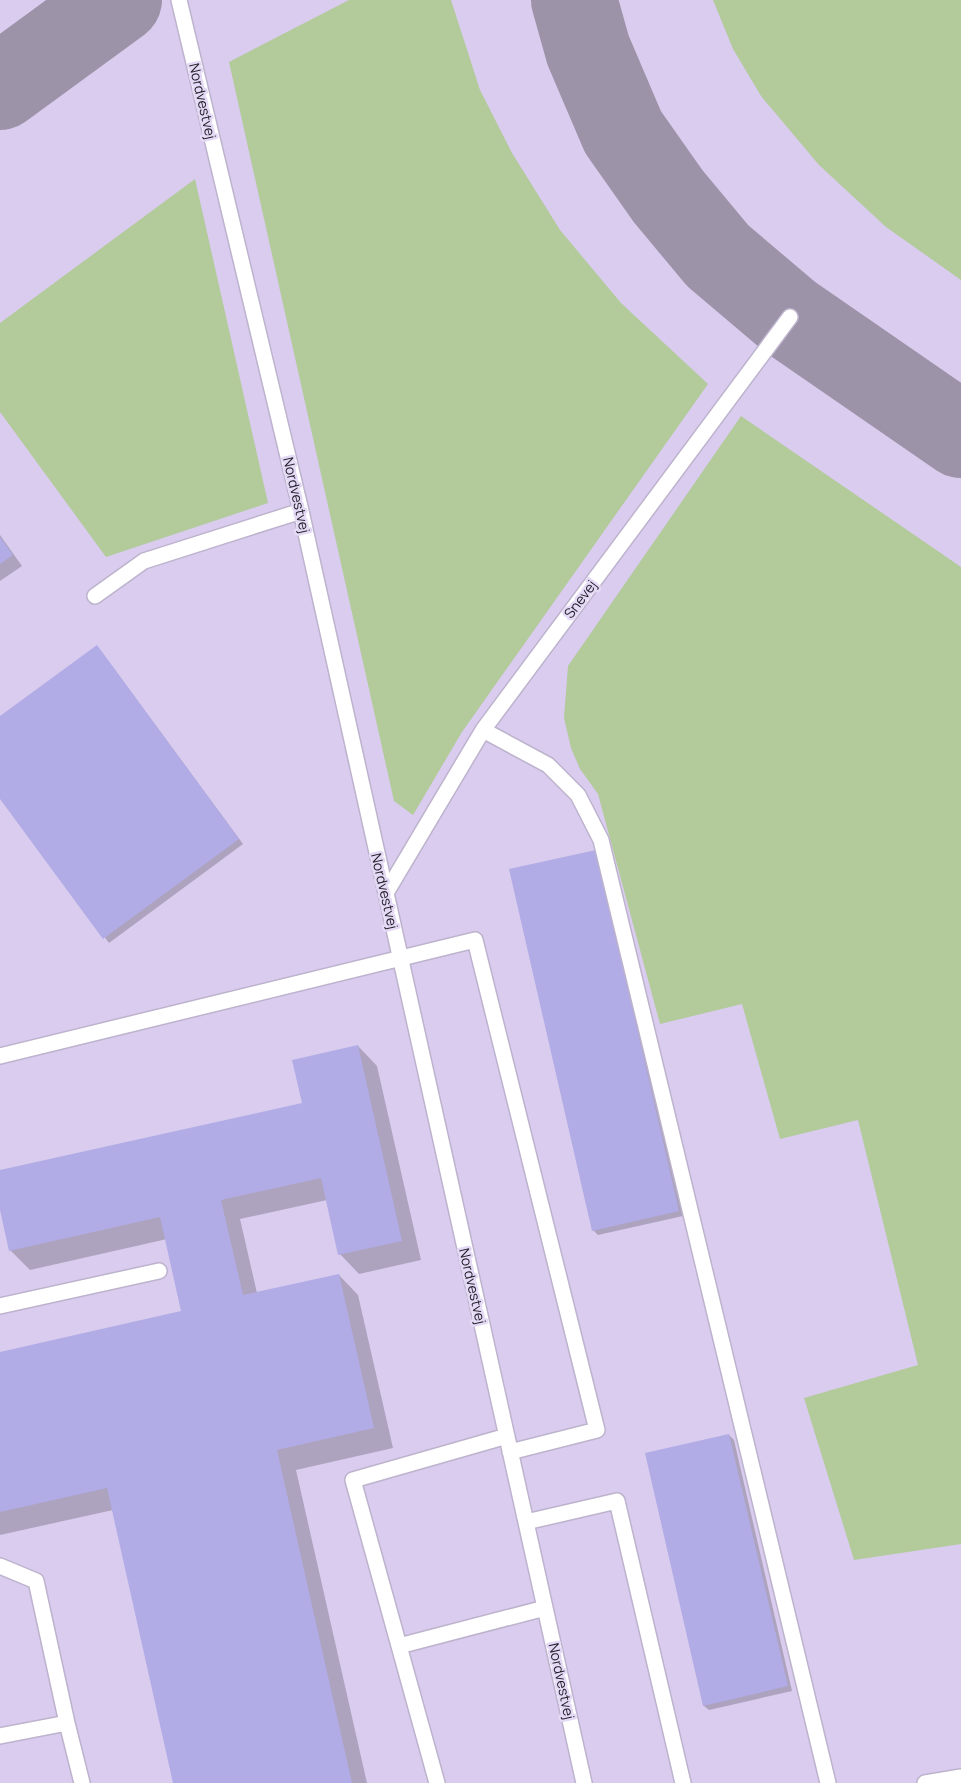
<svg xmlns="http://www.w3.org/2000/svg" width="961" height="1783" viewBox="0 0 961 1783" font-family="Manrope,sans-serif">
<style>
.built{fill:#d9ccee}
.green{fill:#b3ca9b}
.shadow{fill:#0003}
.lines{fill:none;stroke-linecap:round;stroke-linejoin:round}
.taxiway{stroke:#9c93a8;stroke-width:86}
.building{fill:#b1ace5}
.service-casing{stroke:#bdb3cd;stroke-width:18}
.service{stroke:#fff;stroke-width:15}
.labels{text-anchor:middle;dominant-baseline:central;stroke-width:5;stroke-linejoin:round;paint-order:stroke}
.street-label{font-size:14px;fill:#1f1b25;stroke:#e5daf6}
</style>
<rect width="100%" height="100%" fill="#e5daf6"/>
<!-- built -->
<path class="built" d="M0 0H961V1783H0Z"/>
<!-- green -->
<path class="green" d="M349 0H451L480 90 512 153 560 230 621 303 708 384 462 732 413 815 394 801 229 62Z
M713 0H961V280L886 227 819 165 761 96 733 49Z
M195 179 268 503 106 557 0 412V323Z
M741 416 961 567V1544L854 1560 804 1398 918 1365 858 1120 780 1139 742 1004 660 1024 598 794 580 769 571 748 564 718 568 666Z"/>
<!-- shadow -->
<path class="shadow" d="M0 535 22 566 0 581Z
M101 651 243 844 109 943 0 797V717Z
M600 856 683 1216 598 1235 593 1230Z
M358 1046 377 1066 421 1260 359 1274 340 1254 327 1200 240 1219 257 1293 339 1275 358 1295 393 1448 296 1470 367 1783H175L113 1510 0 1535V1353L183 1312 167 1239 30 1270 10 1250 0 1204V1171L303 1104Z
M729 1435 734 1440 792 1691 709 1710 704 1706Z"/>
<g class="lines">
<!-- taxiway -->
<path class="taxiway" d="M574 0 588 50 623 132 668 196 718 256 790 317 961 435
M0 87 119 0"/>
</g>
<!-- building -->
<path class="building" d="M0 537 13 555 0 564Z
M97 645 239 839 103 939 0 799V716Z
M596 850 679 1211 592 1231 509 869Z
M358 1045 402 1241 338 1255 321 1178 221 1200 243 1295 339 1274 374 1428 277 1450 352 1783H173L107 1488 0 1512V1352L181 1311 160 1217 9 1251 0 1210V1170L302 1103 292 1060Z
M729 1434 788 1686 703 1706 645 1453Z"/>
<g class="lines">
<defs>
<path id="service" d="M179 0 301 511 584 1783
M95 596 144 561 301 511
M483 730 548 765 578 795 601 840 828 1783
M386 893 483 730 790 317
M0 1056 475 940 597 1430 510 1452
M0 1306 159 1271
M526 1522 617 1501 683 1783
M0 1566 36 1581 67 1723
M399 1646 545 1608
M0 1736 67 1723 82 1783
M437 1783 353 1480 507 1436
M925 1783 961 1777"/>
</defs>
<!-- service casing -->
<use href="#service" class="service-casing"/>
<!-- service -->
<use href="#service" class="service"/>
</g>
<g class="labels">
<!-- street labels -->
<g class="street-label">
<text transform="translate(203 101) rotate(77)">Nordvestvej</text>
<text transform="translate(297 495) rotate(77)">Nordvestvej</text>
<text transform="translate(580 599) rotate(-53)">Snevej</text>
<text transform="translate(385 891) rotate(77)">Nordvestvej</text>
<text transform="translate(473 1286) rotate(77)">Nordvestvej</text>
<text transform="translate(562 1681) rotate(78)">Nordvestvej</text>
</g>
</g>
</svg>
